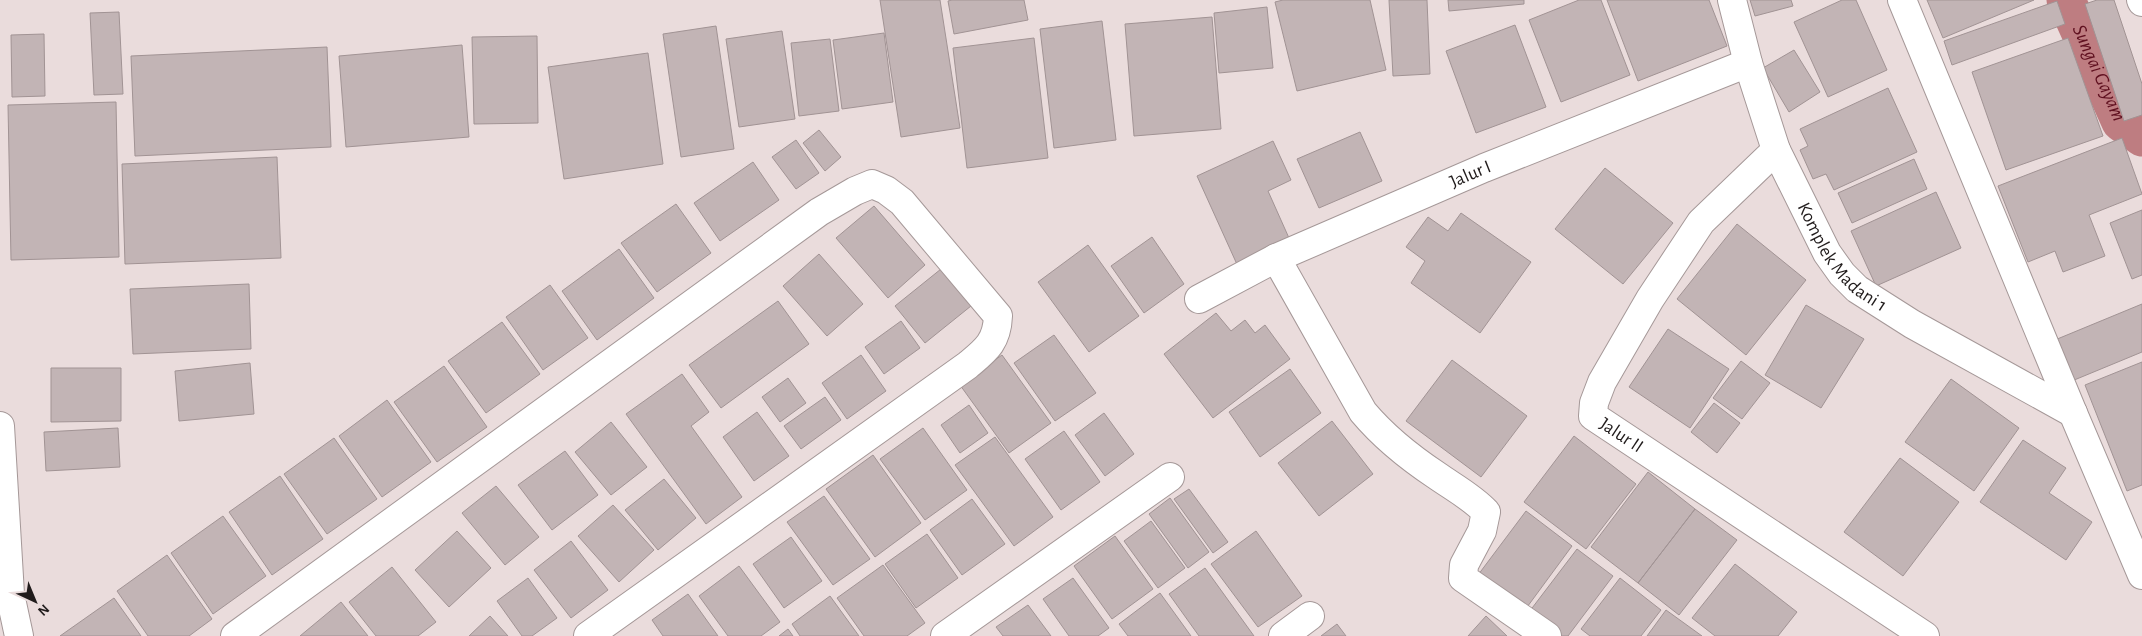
<svg xmlns="http://www.w3.org/2000/svg" width="2142" height="636" viewBox="0 0 2142 636" font-family="'Alegreya Sans',sans-serif">
<style>
.lines{fill:none;stroke-linecap:round;stroke-linejoin:round}
.canal{stroke:#be7d81;stroke-width:39}
.building{fill:#c2b4b5;stroke:#a19394}
.minor-casing{stroke:#a59898;stroke-width:30}
.tertiary-casing{stroke:#a59898;stroke-width:30}
.minor{stroke:#fff;stroke-width:28}
.tertiary{stroke:#fff;stroke-width:28}
.labels{text-anchor:middle;dominant-baseline:central;stroke-width:5;stroke-linejoin:round;paint-order:stroke}
.street-label{font-size:19px;fill:#211c1c;stroke:#eadcdc}
.water-label{font-size:20px;font-style:italic;fill:#601120;stroke:#eadcdc}
</style>
<rect width="100%" height="100%" fill="#eadcdc"/>
<g class="lines">
<!-- canal -->
<path class="canal" id="s1" d="M2066 0 2121 122 2142 137"/>
</g>
<!-- building -->
<path class="building" d="M880 0H940L960 128 901 137Z
M952 0H1024L1028 20 954 34 948 1Z
M1283 0H1370L1386 70 1297 91 1275 2Z
M1389 0H1427L1430 74 1393 76Z
M1448 0H1524V4L1449 11Z
M1579 0H1601L1630 75 1561 102 1529 20Z
M1607 0H1709L1727 46 1638 81Z
M1750 0H1791L1793 6 1755 16Z
M1842 0H1856L1887 70 1828 97 1794 22Z
M1927 0H2034L1943 38Z
M2097 0H2114L2142 84V115L2124 121 2085 4Z
M2057 1 2065 24 1952 65 1944 41Z
M1267 7 1273 68 1219 73 1214 13Z
M119 12 123 94 94 95 90 13Z
M1212 17 1221 129 1134 136 1125 24Z
M1102 21 1116 140 1054 148 1040 29Z
M1515 25 1546 107 1476 133 1446 51Z
M716 26 734 149 681 157 663 34Z
M782 31 795 119 739 127 726 39Z
M884 33 893 102 842 109 833 40Z
M44 34 45 96 12 97 11 35Z
M537 36 538 123 474 124 472 37Z
M1034 38 1048 158 967 168 953 48Z
M2068 38 2103 136 2006 170 1972 72Z
M830 39 839 111 799 116 791 43Z
M462 45 469 137 346 147 339 56Z
M327 47 331 147 135 156 131 56Z
M1794 50 1820 92 1789 112 1763 68Z
M648 53 663 164 564 179 548 67Z
M1888 88 1917 152 1834 190 1826 174 1813 179 1800 150 1808 146 1800 129Z
M116 102 119 257 11 260 8 105Z
M819 130 841 157 825 171 803 143Z
M1360 132 1382 181 1319 208 1297 159Z
M2122 138 2142 194 2089 215 2105 256 2063 272 2055 251 2028 262 1998 186Z
M796 140 819 173 796 189 772 157Z
M1273 141 1291 180 1268 191 1293 247 1240 271 1197 176Z
M277 157 281 258 125 264 122 164Z
M1914 159 1927 189 1852 223 1838 193Z
M753 162 779 200 720 241 694 203Z
M1605 168 1673 223 1623 284 1555 229Z
M1936 192 1961 248 1876 286 1851 231Z
M676 204 711 253 657 292 621 243Z
M874 206 925 265 888 298 836 238Z
M2142 210V275L2132 279 2110 223Z
M1461 213 1531 262 1480 333 1411 283 1425 261 1406 247 1428 217 1448 231Z
M1737 224 1806 280 1746 355 1677 299Z
M1152 237 1184 284 1144 313 1111 266Z
M1088 245 1139 316 1089 352 1038 282Z
M619 249 654 298 597 340 562 291Z
M819 254 863 304 827 336 783 286Z
M941 269 971 306 925 343 895 306Z
M249 284 251 349 133 354 130 289Z
M550 285 588 338 543 370 506 317Z
M778 301 809 344 721 408 689 365Z
M2142 304V352L2067 383 2050 342Z
M1806 305 1864 339 1821 408 1765 375Z
M1216 313 1231 331 1245 320 1255 333 1265 325 1290 359 1213 418 1164 354Z
M901 321 920 348 884 374 865 347Z
M502 322 540 374 486 413 448 361Z
M1668 329 1729 369 1690 428 1629 387Z
M1054 335 1096 393 1055 421 1014 363Z
M861 355 886 391 847 419 822 383Z
M1002 355 1051 423 1009 453 960 385Z
M1452 360 1527 416 1481 477 1406 421Z
M1741 361 1770 383 1742 419 1713 398Z
M2142 362V485L2127 491 2085 385Z
M250 363 254 414 179 421 175 371Z
M444 366 487 427 437 462 394 402Z
M51 368H121V421L51 422Z
M1290 369 1321 413 1260 457 1229 412Z
M682 374 709 412 691 426 742 497 706 524 626 414Z
M788 378 806 403 780 422 762 397Z
M1951 379 2019 428 1974 491 1905 442Z
M825 397 841 420 801 449 784 426Z
M387 400 431 462 382 497 339 436Z
M1714 403 1740 423 1717 453 1691 432Z
M969 405 988 433 960 453 941 425Z
M757 412 789 456 754 481 723 437Z
M1104 413 1134 454 1105 476 1075 435Z
M1332 421 1373 474 1319 516 1278 463Z
M611 422 647 467 611 495 575 452Z
M118 428 120 467 46 471 44 432Z
M923 428 967 490 925 520 880 459Z
M1064 431 1100 482 1061 510 1025 459Z
M1574 436 1636 484 1586 549 1524 502Z
M995 437 1053 517 1014 546 955 465Z
M334 438 377 499 327 534 284 474Z
M2023 440 2066 468 2049 493 2092 522 2066 560 1980 502Z
M565 451 598 495 552 530 518 485Z
M873 455 921 523 875 557 826 489Z
M1900 458 1959 502 1903 576 1844 532Z
M1648 472 1695 509 1638 583 1591 547Z
M280 476 323 539 272 575 229 512Z
M664 479 696 518 658 550 625 510Z
M496 486 539 537 505 565 462 513Z
M1189 489 1228 542 1213 553 1174 499Z
M824 496 870 559 833 585 787 522Z
M1170 498 1209 552 1188 568 1149 514Z
M972 499 1005 544 962 575 930 530Z
M613 505 654 550 619 582 578 536Z
M1695 509 1737 540 1679 615 1638 583Z
M1526 511 1572 546 1522 614 1475 579Z
M223 516 266 576 213 614 171 553Z
M1151 521 1185 568 1158 588 1124 541Z
M457 531 491 568 449 607 415 570Z
M1256 531 1302 596 1258 627 1211 564Z
M927 534 958 578 916 608 885 564Z
M1115 536 1153 589 1112 619 1074 566Z
M791 537 822 581 784 608 753 564Z
M571 541 608 590 571 618 534 570Z
M1577 549 1613 576 1568 636H1552L1526 616Z
M167 555 212 619 189 636H148L117 591Z
M1735 564 1797 612 1778 636H1715L1692 618Z
M883 565 925 623 907 636H864L837 598Z
M739 566 780 622 761 636H728L699 596Z
M392 567 436 622 418 636H376L349 602Z
M1205 568 1254 636H1199L1169 594Z
M528 578 557 618 532 636H522L497 601Z
M1073 578 1109 628 1098 636H1069L1043 599Z
M1620 578 1661 610 1641 636H1590L1581 629Z
M1160 593 1191 636H1128L1119 624Z
M688 594 718 636H663L652 620Z
M830 596 859 636H800L792 624Z
M114 598 141 636H60Z
M341 602 368 636H300Z
M1028 605 1051 636H1003L996 627Z
M1666 610 1702 636H1647Z
M490 616 508 636H469Z
M1486 616 1507 636H1468Z
M1337 624 1346 636H1321Z
M788 629 793 636H779Z"/>
<g class="lines">
<defs>
<g id="minor">
<path id="s2" d="M1732 0 1748 63 1776 150 1827 253 1842 274 1857 289 1912 324 2073 413"/>
<path d="M1902 0 2073 413 2142 575"/>
<path id="s3" d="M1776 150 1701 222 1650 299 1602 382 1594 403 1593 416 1925 636"/>
<path d="M1276 258 1363 412C1384 437 1409 457 1436 475 1453 487 1472 497 1486 512L1482 531 1464 565 1463 578 1547 636"/>
<path id="s4" d="M1199 299 1276 258 1484 168 1748 63"/>
<path d="M0 426 10 594 19 636"/>
<path d="M235 636 819 212 855 191 872 184 886 190 902 202 998 316C997 342 986 350 968 365L588 636"/>
<path d="M945 636 1170 477"/>
<path d="M1283 636 1310 616"/>
</g>
<path id="tertiary" d="M2141 0 2142 2"/>
</defs>
<!-- minor casing -->
<use href="#minor" class="minor-casing"/>
<!-- tertiary casing -->
<use href="#tertiary" class="tertiary-casing"/>
<!-- minor -->
<use href="#minor" class="minor"/>
<!-- tertiary -->
<use href="#tertiary" class="tertiary"/>
</g>
<g class="labels">
<!-- street labels -->
<g class="street-label">
<text stroke="none"><textPath href="#s4" startOffset="299">Jalur I</textPath></text>
<text stroke="none"><textPath href="#s2" startOffset="284">Komplek Madani 1</textPath></text>
<text stroke="none"><textPath href="#s3" startOffset="362">Jalur II</textPath></text>
</g>
<!-- water labels -->
<g class="water-label">
<text stroke="none"><textPath href="#s1" startOffset="80">Sungai Gayam</textPath></text>
</g>
</g>
<!-- north arrow -->
<g transform="translate(35 601) rotate(136)" stroke="#eadcdc" stroke-width="4" paint-order="stroke">
<path d="M0-4L9 19L0 12L-9 19Z" fill="#211c1c"/>
<text y="-8" font-size="14" font-weight="bold" text-anchor="middle" fill="#211c1c">N</text>
</g>
</svg>
